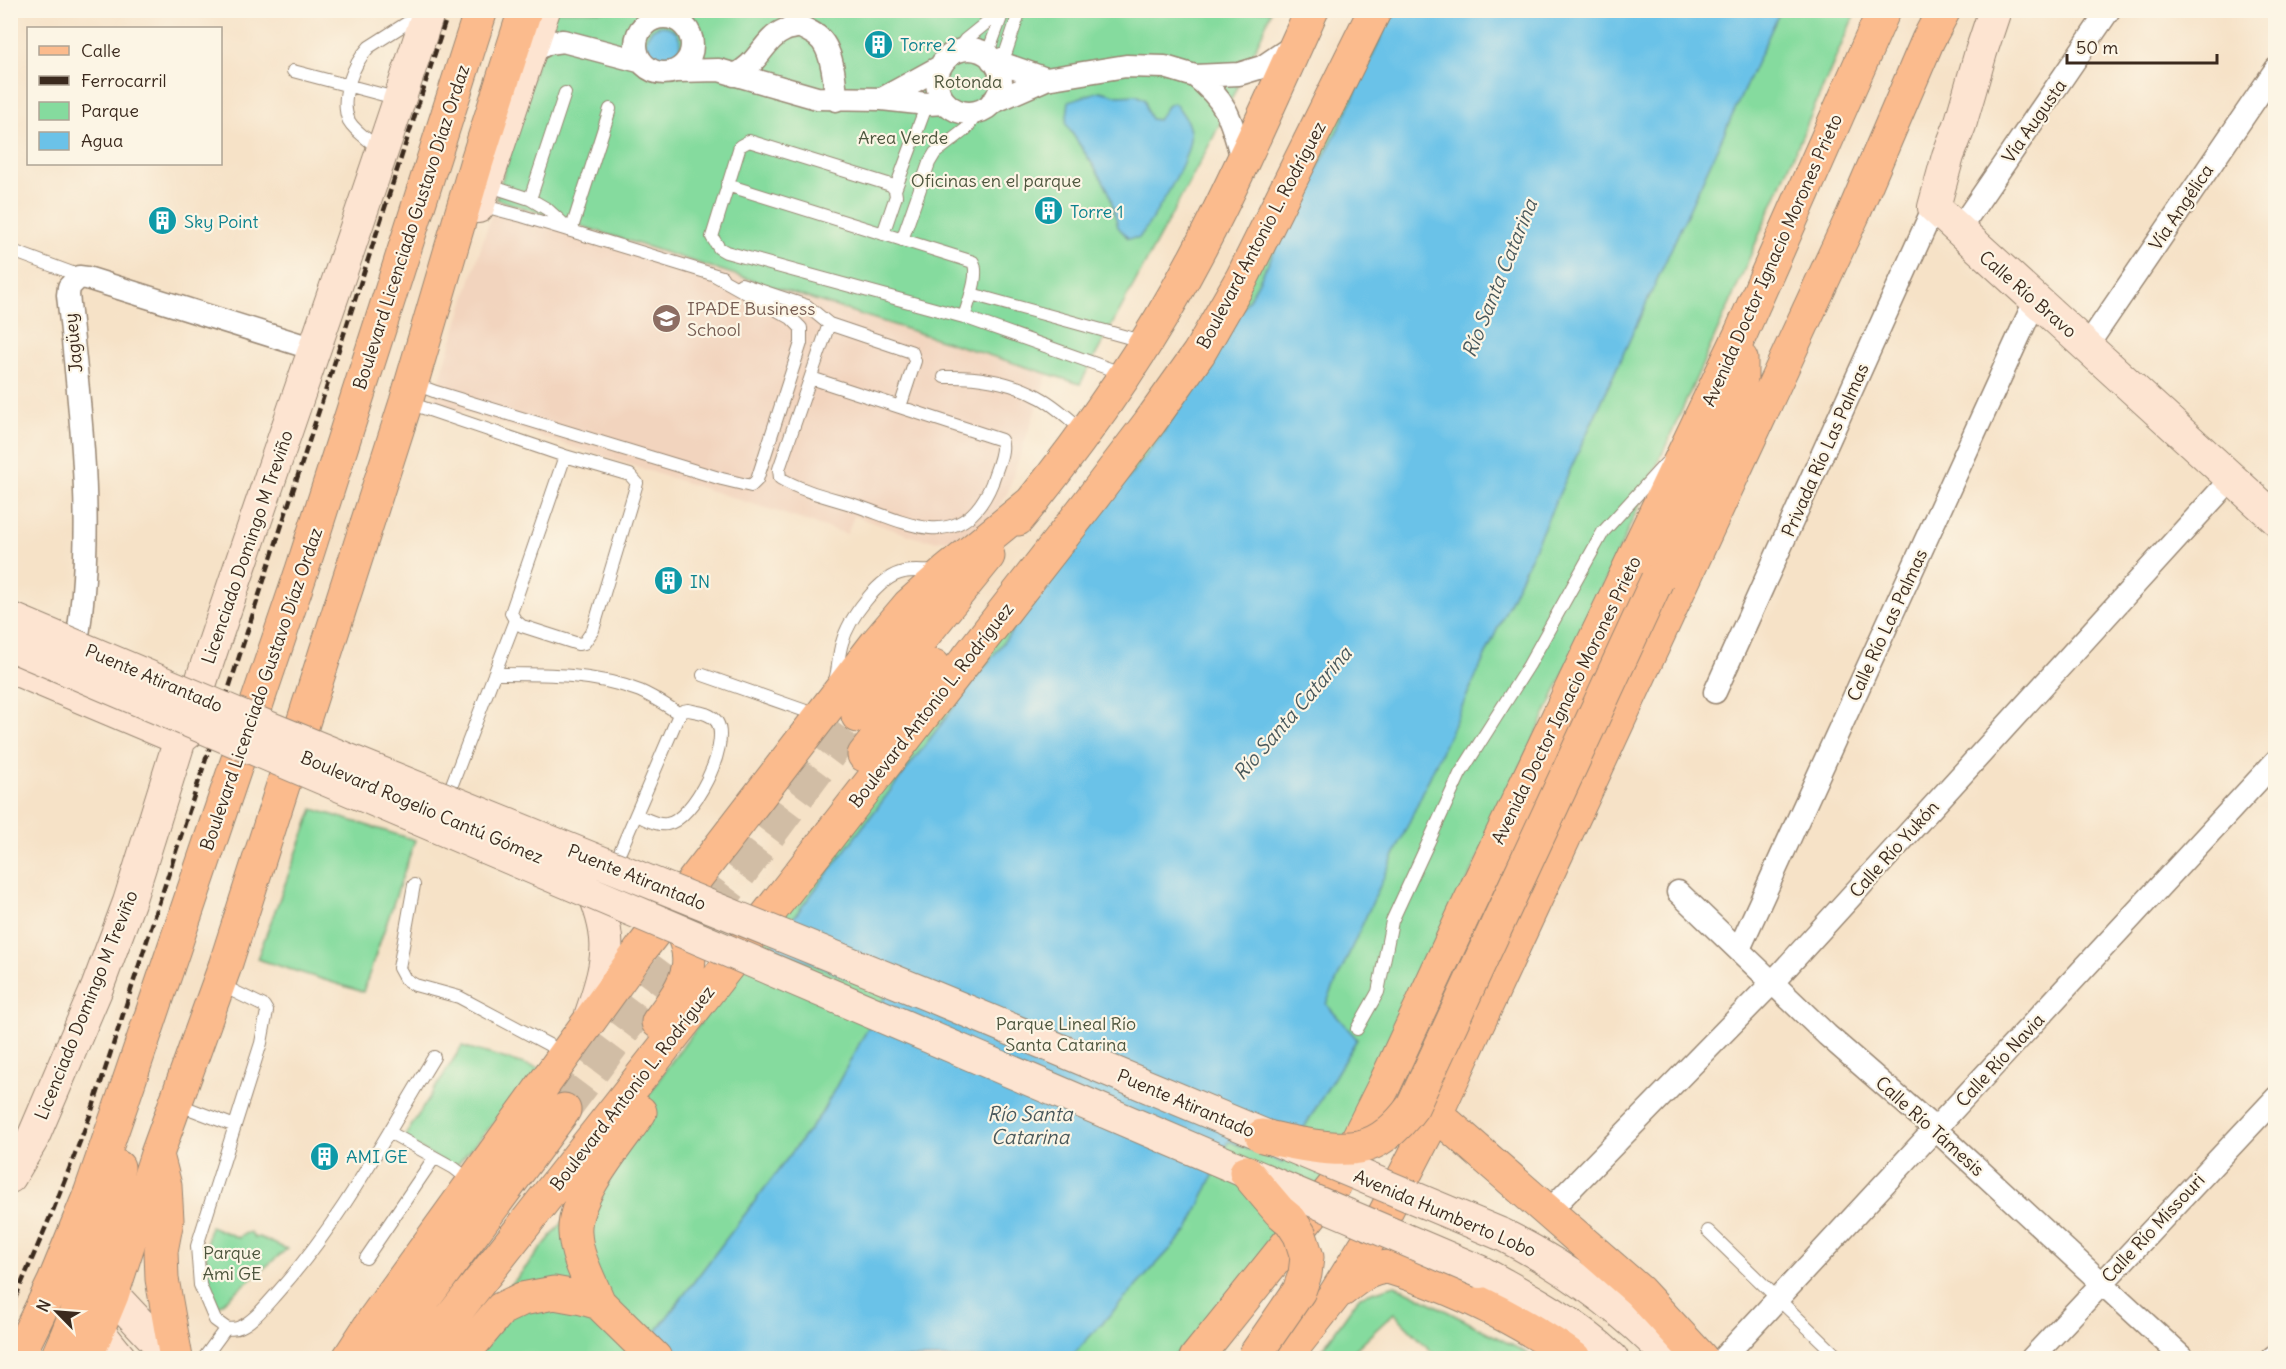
<svg xmlns="http://www.w3.org/2000/svg" width="2286" height="1369" viewBox="0 0 2286 1369" font-family="Delius,sans-serif">
<style>
.built{fill:#f2d4be}
.green{fill:#85db9e;stroke:#60825e;stroke-width:1.5}
.water{fill:#6bc2e8;stroke:#537683;stroke-width:1.5}
.lines{fill:none;stroke-linecap:round;stroke-linejoin:round}
.highway-tunnel{stroke:#d1bda5;stroke-width:33;stroke-dasharray:33 16;stroke-linecap:butt}
.lane-casing{stroke:#988672;stroke-width:14}
.street-casing{stroke:#988672;stroke-width:25}
.secondary-casing{stroke:#988672;stroke-width:34}
.primary-casing{stroke:#988672;stroke-width:35}
.highway-casing{stroke:#988672;stroke-width:35}
.lane{stroke:#fff;stroke-width:12}
.street{stroke:#fff;stroke-width:22}
.secondary{stroke:#fde4d1;stroke-width:32}
.primary{stroke:#fbbb8d;stroke-width:33}
.highway{stroke:#fbbb8d;stroke-width:33}
.rail{stroke:#3b2a1e;stroke-width:4.5;stroke-dasharray:9 4.5;stroke-linecap:butt}
.secondary-bridge-casing{stroke:#988672;stroke-width:34;stroke-linecap:butt}
.primary-bridge-casing{stroke:#988672;stroke-width:35;stroke-linecap:butt}
.secondary-bridge{stroke:#fde4d1;stroke-width:32}
.primary-bridge{stroke:#fbbb8d;stroke-width:33}
.labels{text-anchor:middle;dominant-baseline:central;stroke-width:4.5;stroke-linejoin:round;paint-order:stroke}
.culture-label{font-size:18px;fill:#0d838f;stroke:#fcf5e5;text-anchor:start}
.park-label{font-size:18px;fill:#4e563e;stroke:#fcf5e5}
.street-label{font-size:18px;fill:#3b2a1e;stroke:#fcf5e5}
.education-label{font-size:18px;fill:#785e54;stroke:#fcf5e5;text-anchor:start}
.water-label{font-size:20px;font-style:italic;fill:#49585b;stroke:#fcf5e5}
</style>
<rect width="100%" height="100%" fill="#fcf5e5"/>
<filter id="ink" filterUnits="userSpaceOnUse"><feTurbulence type="fractalNoise" baseFrequency=".0167" numOctaves="2"/><feDisplacementMap in="SourceGraphic" scale="12" xChannelSelector="R" yChannelSelector="G"/><feConvolveMatrix kernelMatrix="1 2 1 2 8 2 1 2 1" color-interpolation-filters="sRGB"/></filter>
<filter id="wash" filterUnits="userSpaceOnUse"><feTurbulence type="fractalNoise" baseFrequency=".008" numOctaves="4" result="noise"/><feDisplacementMap in="SourceGraphic" scale="24" xChannelSelector="R" yChannelSelector="G"/><feGaussianBlur stdDeviation="1.35" result="paint"/><feColorMatrix in="noise" values="0 0 0 0 0 0 0 0 0 0 0 0 0 0 0 0 0 1.4 0 .05"/><feComposite in="paint" operator="in"/></filter>
<g filter="url(#wash)">
<rect width="100%" height="100%" fill="#f6e2c7"/>
<!-- built -->
<path class="built" d="M496 199 1048 373 1007 494 993 517 975 531 952 539 936 541 918 538 854 516 847 534 433 402Z"/>
<!-- green -->
<path class="green" d="M552 11H1271L1263 32 1213 138 1080 384 496 199Z
M1370 11H1856L1729 305 1550 704 1329 1178 1212 1318 1172 1358H459L494 1306 567 1217 668 1066 1188 376Z
M313 809 415 840 363 992 257 959Z
M462 1046 541 1069 454 1168 403 1139Z
M210 1226 239 1238 241 1235 250 1232 255 1238 259 1237 287 1249 215 1309C205 1283 204 1253 210 1226Z
M1395 1285 1412 1293 1529 1354 1525 1358H1438L1394 1313 1346 1358H1316L1360 1296Z"/>
<!-- water -->
<path class="water" d="M1393 11H1780L1326 1004 1357 1039 1283 1163 1229 1141 1188 1230 1070 1358H636L821 1114 886 995 772 946 1162 434 1252 294 1344 118Z
M646 43a17 17 0 1 1 34 0a17 17 0 1 1-34 0Z
M1100 91 1118 96 1137 95 1145 100 1147 111 1151 119 1158 120 1167 106 1174 103C1181 110 1188 121 1190 131 1194 156 1154 217 1139 238H1128L1118 227 1109 192 1102 179 1066 124 1069 101Z"/>
</g>
<g filter="url(#ink)">
<g class="lines">
<!-- highway-tunnel -->
<path class="highway-tunnel" d="M564 1110 858 716"/>
<defs>
<path id="lane" d="M956 52 965 40 1002 10
M987 55 1003 12
M991 58 1006 52 1020 10
M293 71 399 99
M380 150C371 141 355 132 349 121 339 99 353 64 369 47L421 14
M487 185 530 199 547 209 568 228
M727 185 970 261 973 262C980 275 968 303 964 317L726 252 719 248 712 237 740 146 749 141 891 185 895 190 896 196 883 234
M895 190 927 104
M530 199 565 93
M480 205 522 216 722 277
M571 231 610 109
M902 240 929 163 935 153 966 129 980 110
M10 250 83 277
M741 284 807 306 829 324 912 352 915 361 900 407
M971 294 1145 342
M964 317 1124 374
M944 377C977 376 1010 381 1039 397 1055 405 1070 420 1084 431
M811 378 1001 440C1006 451 995 471 992 483 988 493 983 502 976 510 944 547 895 518 857 506 832 498 803 492 780 478L779 469 829 324
M412 383 436 392 722 479 751 486 757 480 801 343V328L791 318 714 275
M406 402 565 456 630 475 637 483 593 630 584 643 578 644 522 626 515 620 511 613 565 456
M494 674C542 674 594 673 640 691 654 697 667 706 680 714
M703 675 820 716
M835 680C839 668 838 655 842 643 848 620 879 576 904 572 914 570 926 572 937 571
M446 800 515 620
M613 868 677 719 683 711 688 710C698 712 711 713 717 722 731 745 693 820 667 824 657 826 645 818 636 815
M414 885 399 968 405 979 415 985 459 997 566 1054
M221 985 264 1006 267 1011 261 1043 197 1246 200 1285 215 1320 226 1328C230 1329 236 1329 240 1327 254 1321 267 1304 277 1293 340 1223 385 1137 434 1057
M1357 1029 1378 992 1392 921 1460 774 1529 665 1603 532 1666 463
M177 1104 235 1126
M389 1132 454 1168 472 1182
M1708 1231 1839 1358
M366 1258 434 1158
M204 1358 226 1328"/>
<path id="street" d="M636 45a28 28 0 1 1 56 0a28 28 0 1 1-56 0Z
M937 81a32 32 0 1 1 64 0a32 32 0 1 1-64 0Z
M530 53 548 43 563 41 639 61
M992 60 1046 79
M677 71 719 70 817 98 882 99 927 104 946 103
M734 75C759 65 763 39 785 30 789 28 795 28 799 26 805 29 812 32 817 36 833 48 835 81 836 100
M1195 76C1230 104 1231 121 1243 162
M882 99 940 67
M991 103 1046 79 1126 66 1165 67 1195 76 1239 74 1262 67 1296 44
M1958 231 2109 10
M2087 346 2276 69
M74 658C97 542 81 412 68 295L69 287 79 277 87 278 314 349
M1715 692 1934 207
M1678 892 1827 1035 1936 1130 2183 1358
M1739 949 2035 301
M1547 1213 1773 982 2232 478
M1723 1358 2276 761
M2032 1358 2276 1098
M2272 1358 2276 1355"/>
<path id="secondary" d="M1995 10 1981 52 1960 125 1948 156 1934 207 2276 519
M478 207 544 10
M10 667 180 739 195 727
M588 877C612 938 612 952 591 1014
M10 1177 32 1140 97 988 129 902 180 739 193 706C270 473 353 243 429 10
M1503 1235C1566 1267 1621 1307 1670 1358
M1481 1272C1527 1297 1574 1322 1612 1358
M95 1276 172 1358
M83 1312 120 1358"/>
<path id="primary" d="M1657 580 1732 407 1741 378V359
M1436 1114 1639 1291 1701 1358
M158 1159 165 1186 167 1220 161 1251 162 1279 176 1358
M1342 1290C1357 1278 1369 1268 1388 1267 1454 1287 1518 1319 1574 1358
M17 1358 54 1282 90 1194 123 1099 302 570 481 10
M57 1358C86 1295 102 1234 118 1167
M86 1358 112 1295 157 1154 225 966 406 402 476 164 525 10
M1196 1358 1334 1186 1384 1086 1464 914 1741 333 1884 10
M1285 1358 1334 1296 1383 1217 1436 1114 1853 215 1928 40 1944 10"/>
<path id="highway" d="M1018 519C1087 435 1149 346 1199 250 1240 172 1275 91 1312 10
M858 716 988 556
M864 755 934 666
M658 1022C690 979 702 960 670 911
M599 1303C590 1281 576 1257 575 1233 572 1196 619 1143 640 1112
M349 1358 375 1318 642 948 876 644 909 605 947 571 1033 501
M383 1358 424 1299 564 1110
M423 1358 451 1318 691 1013 1090 501 1150 422 1199 353 1242 278 1375 10
M460 1358 501 1309 522 1299 554 1293 582 1298 599 1303 655 1358"/>
</defs>
<!-- lane casing -->
<use href="#lane" class="lane-casing"/>
<!-- street casing -->
<use href="#street" class="street-casing"/>
<!-- secondary casing -->
<use href="#secondary" class="secondary-casing"/>
<!-- primary casing -->
<use href="#primary" class="primary-casing"/>
<!-- highway casing -->
<use href="#highway" class="highway-casing"/>
<!-- lane -->
<use href="#lane" class="lane"/>
<!-- street -->
<use href="#street" class="street"/>
<!-- secondary -->
<use href="#secondary" class="secondary"/>
<!-- primary -->
<use href="#primary" class="primary"/>
<!-- highway -->
<use href="#highway" class="highway"/>
<!-- rail -->
<path class="rail" d="M10 1310 54 1208 91 1113 449 10"/>
<defs>
<path id="secondary-bridge" d="M10 618 275 730 936 998 1503 1235
M10 645 1481 1272"/>
<path id="primary-bridge" d="M1262 1136C1289 1142 1332 1152 1359 1147 1382 1143 1400 1124 1413 1106L1657 580
M1246 1172 1279 1211 1291 1221 1300 1235 1307 1257 1305 1274 1299 1291 1253 1358"/>
</defs>
<!-- secondary-bridge casing -->
<use href="#secondary-bridge" class="secondary-bridge-casing"/>
<!-- primary-bridge casing -->
<use href="#primary-bridge" class="primary-bridge-casing"/>
<!-- secondary-bridge -->
<use href="#secondary-bridge" class="secondary-bridge"/>
<!-- primary-bridge -->
<use href="#primary-bridge" class="primary-bridge"/>
</g>
</g>
<!-- icons -->
<defs>
<symbol id="building-disc" viewBox="-11 -11 22 22"><circle r="9.5" fill="#0f9aa8" stroke="#fcf5e5"/><path d="M-4-6H4V6H1V3H-1V6H-4ZM-2.5-4.3h1.7v1.8h-1.7ZM.8-4.3h1.7v1.8H.8ZM-2.5-1h1.7V.8h-1.7ZM.8-1h1.7V.8H.8Z" fill="#fff"/></symbol>
<symbol id="university-disc" viewBox="-11 -11 22 22"><circle r="9.5" fill="#8d6e63" stroke="#fcf5e5"/><path d="M0-5L7-2L0 1L-7-2ZM-4 1L0 2.5L4 1V4Q0 6-4 4Z" fill="#fff"/></symbol>
</defs>
<g fill-rule="evenodd">
<use href="#building-disc" x="862" y="28" width="33" height="33"/>
<use href="#building-disc" x="1032" y="194" width="33" height="33"/>
<use href="#building-disc" x="146" y="204" width="33" height="33"/>
<use href="#university-disc" x="650" y="302" width="33" height="33"/>
<use href="#building-disc" x="652" y="564" width="33" height="33"/>
<use href="#building-disc" x="308" y="1140" width="33" height="33"/>
</g>
<g class="labels">
<!-- culture labels -->
<g class="culture-label">
<text x="900" y="44">Torre 2</text>
<text x="1070" y="211">Torre 1</text>
<text x="184" y="221">Sky Point</text>
<text x="690" y="581">IN</text>
<text x="346" y="1156">AMI GE</text>
</g>
<!-- park labels -->
<g class="park-label">
<text x="968" y="81">Rotonda</text>
<text x="903" y="137">Area Verde</text>
<text x="996" y="180">Oficinas en el parque</text>
<text x="1066" y="1023">Parque Lineal Río<tspan x="1066" dy="21">Santa Catarina</tspan></text>
<text x="232" y="1252">Parque<tspan x="232" dy="21">Ami GE</tspan></text>
</g>
<!-- street labels -->
<g class="street-label">
<text transform="translate(2034 121) rotate(-55)">Vía Augusta</text>
<text transform="translate(2181 207) rotate(-56)">Vía Angélica</text>
<text transform="translate(411 227) rotate(-72)">Boulevard Licenciado Gustavo Díaz Ordaz</text>
<text transform="translate(1261 235) rotate(-62)">Boulevard Antonio L. Rodríguez</text>
<text transform="translate(1772 260) rotate(-66)">Avenida Doctor Ignacio Morones Prieto</text>
<text transform="translate(2028 294) rotate(41)">Calle Río Bravo</text>
<text transform="translate(73 343) rotate(-96)">Jagüey</text>
<text transform="translate(1825 450) rotate(-66)">Privada Río Las Palmas</text>
<text transform="translate(247 547) rotate(-71)">Licenciado Domingo M Treviño</text>
<text transform="translate(1887 625) rotate(-65)">Calle Río Las Palmas</text>
<text transform="translate(154 678) rotate(23)">Puente Atirantado</text>
<text transform="translate(261 689) rotate(-71)">Boulevard Licenciado Gustavo Díaz Ordaz</text>
<text transform="translate(1566 700) rotate(-64)">Avenida Doctor Ignacio Morones Prieto</text>
<text transform="translate(931 705) rotate(-52)">Boulevard Antonio L. Rodríguez</text>
<text transform="translate(422 807) rotate(23)">Boulevard Rogelio Cantú Gómez</text>
<text transform="translate(1894 849) rotate(-48)">Calle Río Yukón</text>
<text transform="translate(637 877) rotate(22)">Puente Atirantado</text>
<text transform="translate(86 1005) rotate(-68)">Licenciado Domingo M Treviño</text>
<text transform="translate(2000 1060) rotate(-47)">Calle Río Navia</text>
<text transform="translate(632 1088) rotate(-52)">Boulevard Antonio L. Rodríguez</text>
<text transform="translate(1186 1103) rotate(23)">Puente Atirantado</text>
<text transform="translate(1930 1126) rotate(42)">Calle Río Támesis</text>
<text transform="translate(1445 1213) rotate(23)">Avenida Humberto Lobo</text>
<text transform="translate(2153 1228) rotate(-47)">Calle Río Missouri</text>
</g>
<!-- education labels -->
<g class="education-label">
<text x="687" y="308">IPADE Business<tspan x="687" dy="21">School</tspan></text>
</g>
<!-- water labels -->
<g class="water-label">
<text transform="translate(1499 278) rotate(-68)">Río Santa Catarina</text>
<text transform="translate(1292 713) rotate(-49)">Río Santa Catarina</text>
<text x="1030" y="1113">Río Santa<tspan x="1030" dy="23">Catarina</tspan></text>
</g>
</g>
<!-- margin -->
<rect width="2286" height="1369" fill="none" stroke="#fcf5e5" stroke-width="36"/>
<!-- legend -->
<rect x="27" y="27" width="195" height="138" fill="#fcf5e5" stroke="#afa495" stroke-width="1.5"/>
<rect x="39" y="46" width="30" height="9" fill="#fbbb8d" stroke="#afa495" stroke-width="1.5"/>
<text x="81" y="57" font-size="18" fill="#3b2a1e">Calle</text>
<rect x="39" y="76" width="30" height="9" fill="#3b2a1e" stroke="#afa495" stroke-width="1.5"/>
<text x="81" y="87" font-size="18" fill="#3b2a1e">Ferrocarril</text>
<rect x="39" y="102" width="30" height="18" fill="#85db9e" stroke="#afa495" stroke-width="1.5"/>
<text x="81" y="117" font-size="18" fill="#3b2a1e">Parque</text>
<rect x="39" y="132" width="30" height="18" fill="#6bc2e8" stroke="#afa495" stroke-width="1.5"/>
<text x="81" y="147" font-size="18" fill="#3b2a1e">Agua</text>
<!-- north arrow -->
<g transform="translate(57 1312) rotate(295)" stroke="#fcf5e5" stroke-width="4.5" paint-order="stroke">
<path d="M0-4.5L10 22L0 15L-10 22Z" fill="#3b2a1e"/>
<text y="-9" font-size="16" font-weight="bold" text-anchor="middle" fill="#3b2a1e">N</text>
</g>
<!-- scale -->
<path d="M2067 54v9h150v-9" fill="none" stroke="#3b2a1e" stroke-width="3"/>
<text x="2076" y="54" font-size="18" fill="#3b2a1e" stroke="#fcf5e5" stroke-width="4.5" paint-order="stroke">50 m</text>
</svg>
